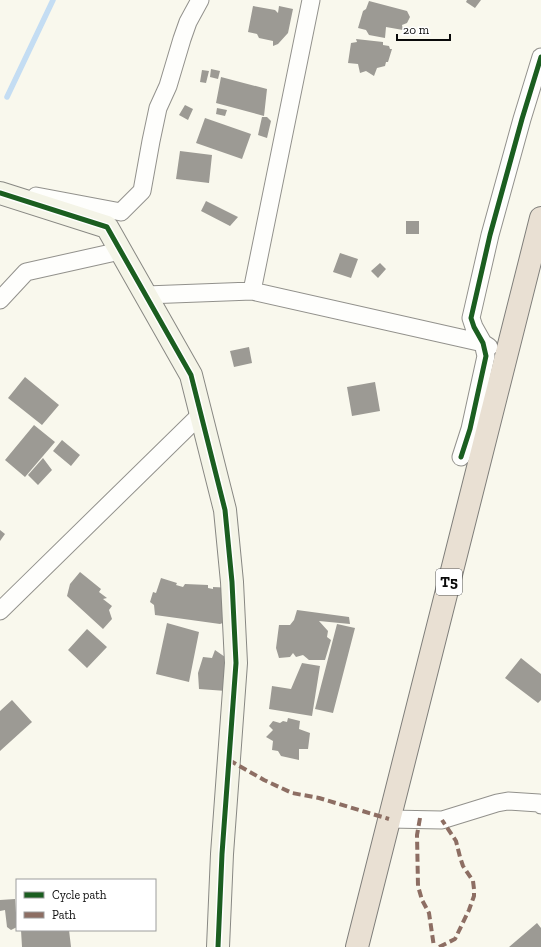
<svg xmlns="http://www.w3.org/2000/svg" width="541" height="947" viewBox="0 0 541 947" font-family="'Zilla Slab',serif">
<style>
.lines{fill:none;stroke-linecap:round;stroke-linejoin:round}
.stream{stroke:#c4ddf3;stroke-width:5.5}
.building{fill:#9c9a94}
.street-casing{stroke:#92918c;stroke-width:19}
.secondary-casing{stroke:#888883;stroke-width:24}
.highway-casing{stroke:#7f7e7a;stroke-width:24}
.street{stroke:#fefefc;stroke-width:17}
.secondary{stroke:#f4f4e7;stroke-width:22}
.highway{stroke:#e9e0d3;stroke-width:22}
.quiet{stroke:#8d6e63;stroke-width:4;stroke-dasharray:8 4;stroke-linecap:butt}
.cycleway-casing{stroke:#fff;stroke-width:8}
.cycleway{stroke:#1b5e20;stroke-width:5}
.labels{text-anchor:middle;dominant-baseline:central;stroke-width:4;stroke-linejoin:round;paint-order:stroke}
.shield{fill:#fff;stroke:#545454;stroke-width:1}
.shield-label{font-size:15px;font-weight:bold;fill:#0a0a0a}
</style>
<rect width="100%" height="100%" fill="#f9f8ed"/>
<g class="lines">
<!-- stream -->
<path class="stream" d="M7 97 53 0"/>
</g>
<!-- building -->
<path class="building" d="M467 0H481L475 8 466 2Z
M369 1 407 11 410 17 407 23 402 25 403 30 386 27 385 38 369 35 366 30 358 28 363 11 366 9Z
M253 6 275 10 278 13 279 6 293 9 288 33 278 44 273 46V41L259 38 257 34 248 32Z
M356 39 383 42V45L389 46 390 49H392L388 62H386L385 66 377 68 374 76 366 71 360 73 358 64 348 63 351 43 357 42Z
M211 69 220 71 218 79 210 77Z
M202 70 209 71 206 83 200 82Z
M221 77 267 89 264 116 216 103Z
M185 105 193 109 188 120 179 115Z
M217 108 227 110 225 116 216 114Z
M262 117H267L271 121 267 138 258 135Z
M205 118 251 134 242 159 196 143Z
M180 151 212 155 209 183 176 179Z
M206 201 238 217 230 226 201 211Z
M406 221H419V234H406Z
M340 253 358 259 351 278 333 272Z
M380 263 386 269 378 278 371 271Z
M249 347 252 363 234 367 230 351Z
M25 377 59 405 42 425 8 398Z
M375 382 380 411 352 416 347 387Z
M34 425 55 442 25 477 5 460Z
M62 440 80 455 71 466 53 451Z
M43 458 52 470 38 485 28 475Z
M0 530 5 534 0 541Z
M80 572 101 589 99 592 107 598 103 599 112 606 109 610 112 619 103 629 67 596 70 584Z
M161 578 177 583 176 585 183 587 185 584 208 585V588L213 589V587L233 588 228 621 220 624 155 615 154 605 150 602 153 592 156 593Z
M297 610 349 617 350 624 319 621 328 631 327 637 331 640 325 660H309L303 655 296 657 293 653 290 657 279 658 276 648 279 625H290L294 620Z
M167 623 199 632 189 682 156 674Z
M337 624 355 628 333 713 315 709Z
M87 629 107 647 87 668 68 650Z
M215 650 225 657 224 662 236 666 226 691 199 689 198 673 203 657 212 658Z
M521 658 541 674V700L538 703 505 678Z
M302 663 320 666 312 716 269 709 272 686 291 689Z
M12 700 32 722 0 751V711Z
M288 718 300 721 299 729 310 733 308 749H299V760L281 756 278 751 272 750 273 741 266 737 273 730 269 726 273 721 280 723 283 721 287 722Z
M15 899 17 927 11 930 7 927 5 910 0 911V900Z
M537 923 541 928V947H509Z
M21 930H69L71 947H22Z"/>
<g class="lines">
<defs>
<path id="street" d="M36 196 121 212 142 191 151 141 158 108 168 86 182 39 188 22 200 0
M252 291 311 0
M146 295 252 291 483 343 489 347
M0 300 26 272 120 251
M461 457 470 429 486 356 483 343 474 327 471 318 490 235 522 119 541 57
M0 611 200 415
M389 819 442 820 497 803 508 801 539 803 541 805"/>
<path id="secondary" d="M0 193 107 227 191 375 225 510 232 582 236 663 222 854 218 947"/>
<path id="highway" d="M357 947 541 218"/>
</defs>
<!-- street casing -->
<use href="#street" class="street-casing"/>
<!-- secondary casing -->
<use href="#secondary" class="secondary-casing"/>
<!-- highway casing -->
<use href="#highway" class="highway-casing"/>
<!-- street -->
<use href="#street" class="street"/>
<!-- secondary -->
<use href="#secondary" class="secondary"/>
<!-- highway -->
<use href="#highway" class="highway"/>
<!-- quiet -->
<path class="quiet" d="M229 760 264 780 292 793 319 798 389 819
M420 818 417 835 418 886 422 900 429 913 434 947
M439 947 455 939 469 910 474 896V889L473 881 463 866 460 857 456 841 442 820"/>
<defs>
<path id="cycleway" d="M0 193 107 227 191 375 225 510 232 582 236 663 222 854 218 947
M461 457 470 429 486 356 483 343 474 327 471 318 490 235 522 119 541 57"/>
</defs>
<!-- cycleway casing -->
<use href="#cycleway" class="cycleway-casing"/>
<!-- cycleway -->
<use href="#cycleway" class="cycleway"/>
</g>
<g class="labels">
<!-- shield labels -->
<rect class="shield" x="436" y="569" width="26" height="26" rx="3"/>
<g class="shield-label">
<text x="449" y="582">T5</text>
</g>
</g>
<!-- legend -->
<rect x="16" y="879" width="140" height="52" fill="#ffffff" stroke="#9d9d9d"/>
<rect x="24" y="892" width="20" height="6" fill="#1b5e20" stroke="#9d9d9d"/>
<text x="52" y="899" font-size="12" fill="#0a0a0a">Cycle path</text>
<rect x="24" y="912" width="20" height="6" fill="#8d6e63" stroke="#9d9d9d"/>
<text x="52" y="919" font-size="12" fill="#0a0a0a">Path</text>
<!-- scale -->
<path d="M397 34v6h53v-6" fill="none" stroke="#0a0a0a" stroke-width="2"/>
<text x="403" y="34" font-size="12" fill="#0a0a0a" stroke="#ffffff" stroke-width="3" paint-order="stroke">20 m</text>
</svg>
